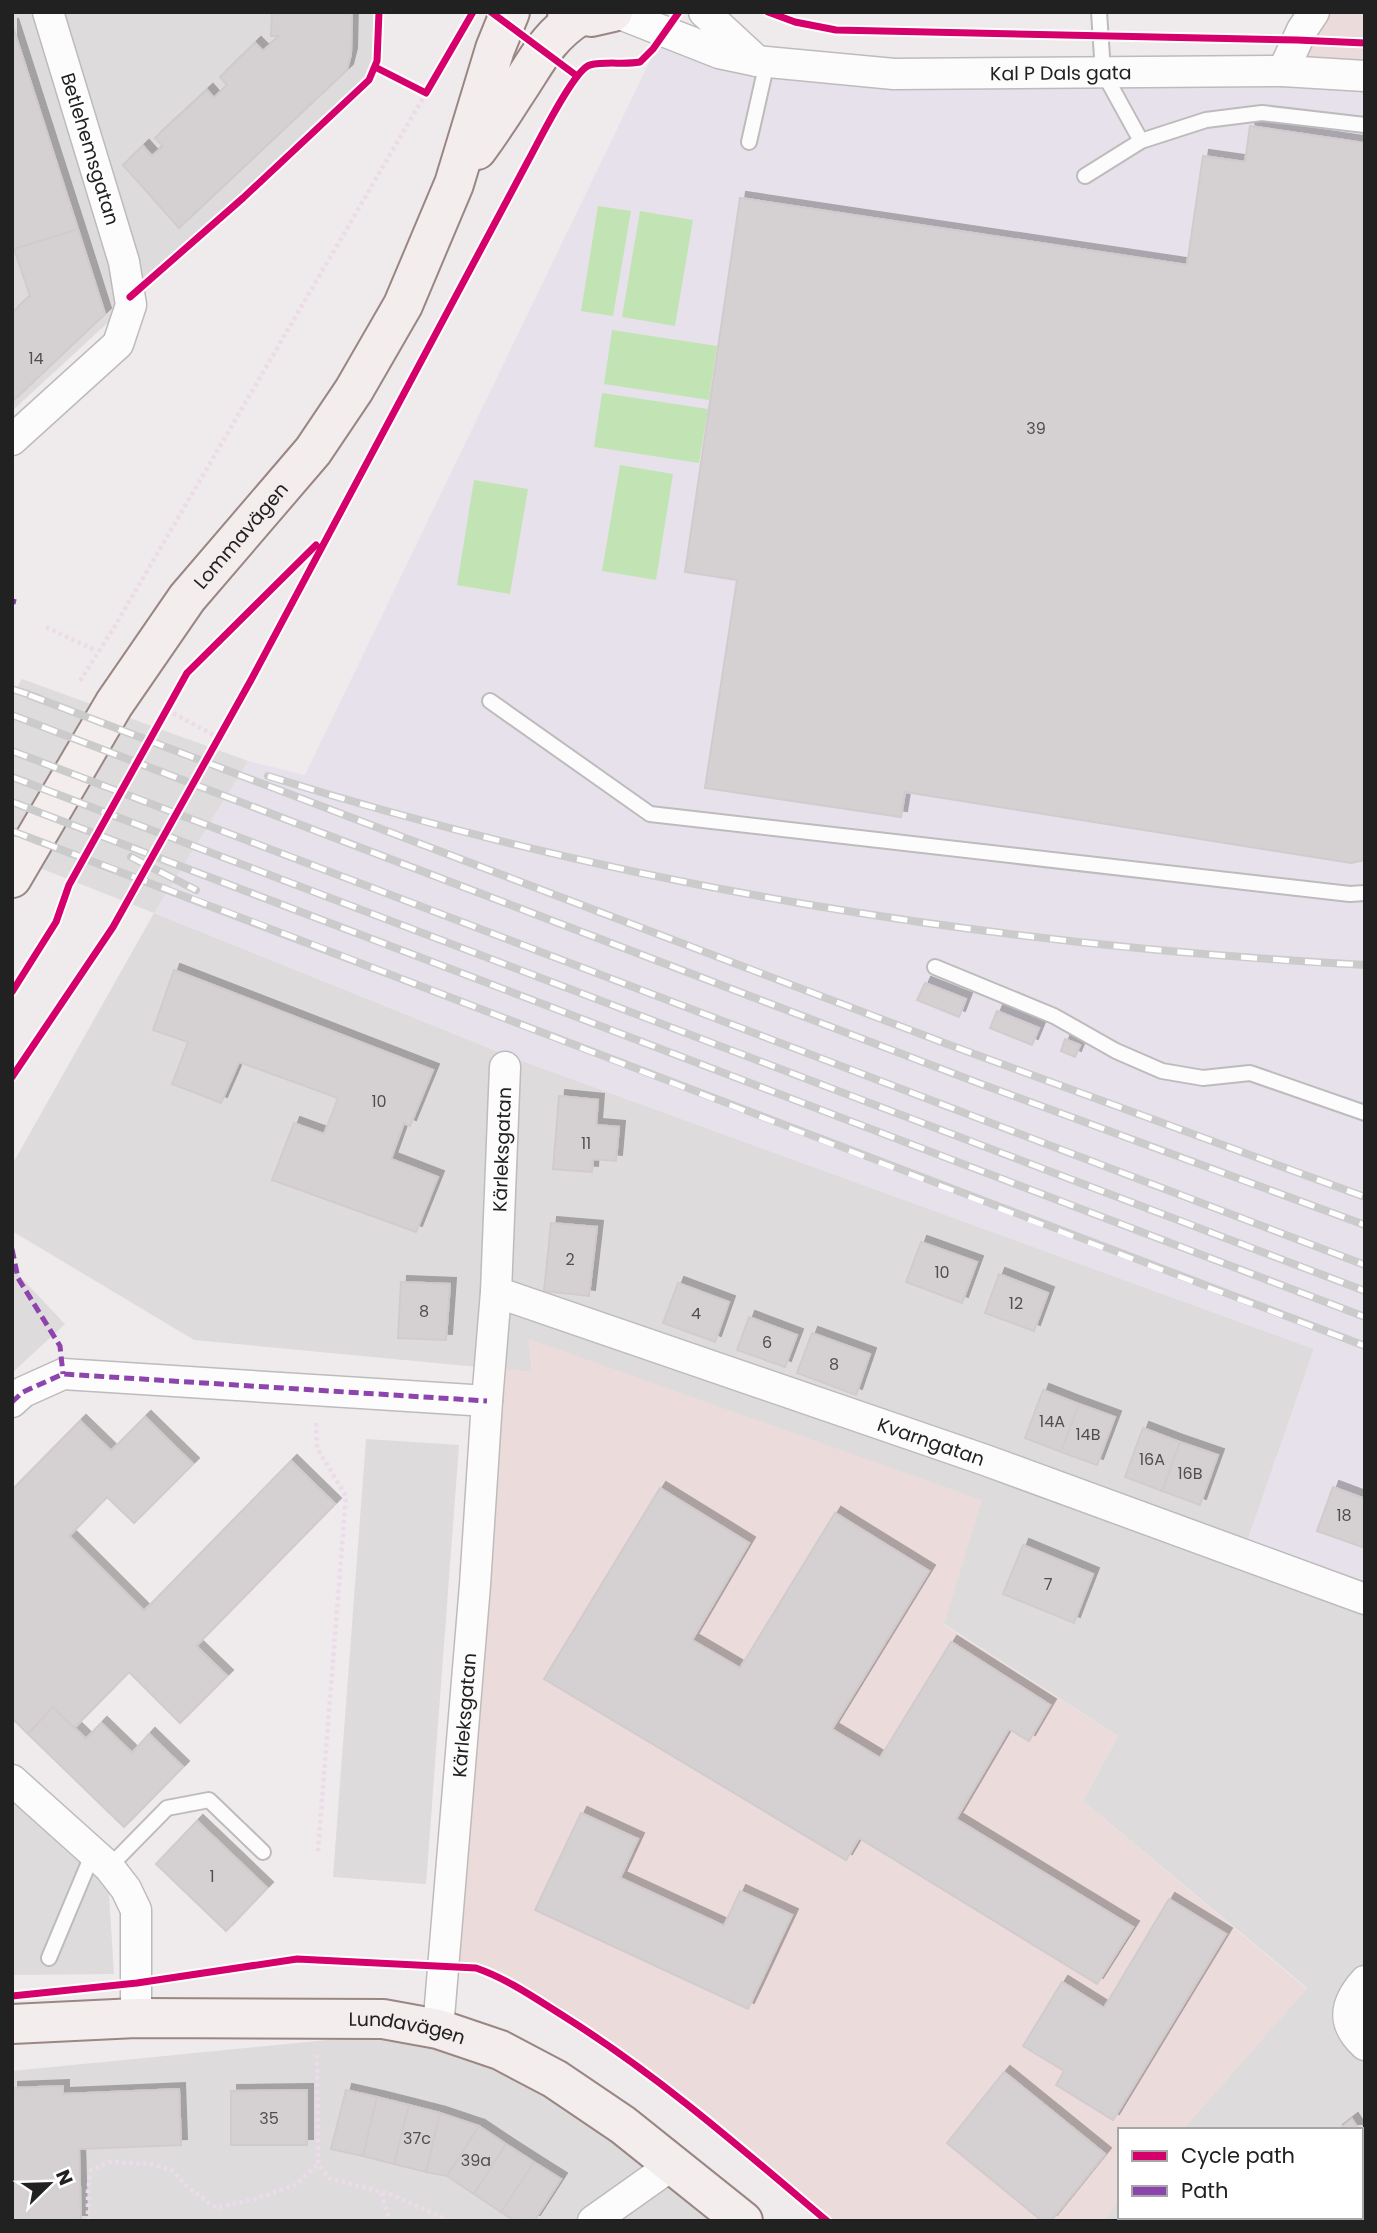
<svg xmlns="http://www.w3.org/2000/svg" width="1377" height="2233" viewBox="0 0 1377 2233" font-family="Poppins,sans-serif">
<style>
.residential{fill:#dedbdc}
.industrial{fill:#e6e1ea}
.education{fill:#ebdcdb}
.pitch{fill:#c2e4b4}
.parking{fill:#dddbdb}
.pier{fill:#dedcdc}
.building{fill:#d5d1d3;stroke:#d2cbce;stroke-width:2;filter:url(#shadow)}
.lines{fill:none;stroke-linecap:round;stroke-linejoin:round}
.lane-casing{stroke:#bebbbc;stroke-width:18}
.street-casing{stroke:#bebbbc;stroke-width:33}
.secondary-casing{stroke:#9a8682;stroke-width:42}
.path{stroke:#ecdbe8;stroke-width:4.5;stroke-dasharray:3.5 3.5;stroke-linecap:butt}
.lane{stroke:#fdfcfc;stroke-width:14}
.street{stroke:#fdfcfc;stroke-width:30}
.secondary{stroke:#f4eded;stroke-width:38}
.rail-casing{stroke:#cbcbcb;stroke-width:8}
.rail{stroke:#fff;stroke-width:5;stroke-dasharray:16;stroke-linecap:butt}
.quiet{stroke:#8e44ad;stroke-width:5;stroke-dasharray:10 5;stroke-linecap:butt}
.cycleway-casing{stroke:#fff;stroke-width:11}
.cycleway{stroke:#d6006c;stroke-width:7}
.labels{text-anchor:middle;dominant-baseline:central;stroke-width:5;stroke-linejoin:round;paint-order:stroke}
.number-label{font-size:16px;fill:#504f4f}
.street-label{font-size:19px;fill:#212121;stroke:#fff}
</style>
<defs>
<filter id="shadow"><feDropShadow dx="6" dy="-6" stdDeviation="0" flood-color="#0004"/></filter>
</defs>
<rect width="100%" height="100%" fill="#efeaeb"/>
<!-- residential -->
<path class="residential" d="M12 12H374L371 80 12 411Z
M154 913 514 1058 1314 1349 1248 1539 1365 1583V2221H1102L1120 2200V2217H1361V2130H1182L1307 1988 1083 1801 1118 1736 944 1624 529 1340 532 1372 194 1340 12 1231V1165Z
M12 1796 108 1880 114 1974 12 1975Z
M438 2029 499 2050 743 2221H12V2071Z"/>
<!-- industrial -->
<path class="industrial" d="M664 32 719 53 1365 76V1583L1248 1539 1314 1349 514 1058 154 913 248 761 305 775Z"/>
<!-- education -->
<path class="education" d="M1314 12H1365V76L1283 71Z
M529 1339 982 1500 944 1625 1118 1736 1083 1801 1307 1989 1182 2130H1120V2200L1102 2221H827L712 2123 618 2050 495 1975 476 1968 443 1967 489 1368 532 1372Z"/>
<!-- pitch -->
<path class="pitch" d="M598 206 631 211 613 316 581 311Z
M640 211 693 220 675 326 622 317Z
M612 330 717 346 709 400 604 384Z
M602 393 708 409 699 463 594 447Z
M620 465 673 474 656 580 602 571Z
M474 480 528 489 510 594 457 585Z"/>
<!-- parking -->
<path class="parking" d="M12 1268 65 1324 12 1373Z
M366 1439 459 1445 426 1884 333 1877Z
M42 1857 98 1880 59 1972 12 1953V1927Z"/>
<!-- pier -->
<path class="pier" d="M22 679 248 761 154 913 12 857V696Z"/>
<!-- building -->
<path class="building" d="M272 12H352L351 54 347 70 179 228 123 165 143 146 152 156 163 146 155 138 207 90 214 98 227 85 220 77 255 43 263 51 279 36H271Z
M12 24 78 229 14 249 12 243Z
M1250 126 1365 143V860L1351 863 905 792 901 817 705 788 737 580 685 572 740 198 1187 265 1203 156 1245 162Z
M78 229 105 314 12 402V313L30 296 14 249Z
M174 970 433 1070 410 1126 404 1123 391 1159 438 1177 416 1232 272 1180 294 1123 324 1134 338 1098 239 1062 221 1103 172 1084 188 1042 153 1030Z
M925 983 966 999 959 1017 917 1000Z
M997 1011 1039 1028 1032 1045 990 1028Z
M1065 1039 1080 1045 1075 1057 1061 1051Z
M559 1096 598 1100 596 1125 619 1127 616 1161 593 1159 592 1172 553 1169Z
M551 1223 597 1227 589 1296 544 1291Z
M921 1242 977 1262 962 1303 906 1282Z
M999 1274 1048 1293 1034 1331 985 1313Z
M401 1282 450 1284 446 1340 398 1338Z
M678 1283 729 1302 715 1342 663 1323Z
M749 1317 797 1335 785 1367 737 1350Z
M812 1333 870 1354 856 1395 797 1373Z
M1043 1390 1079 1404 1061 1452 1025 1438Z
M1079 1404 1115 1417 1097 1465 1061 1452Z
M145 1417 193 1464 134 1523 107 1497 69 1536 144 1611 291 1461 335 1504 196 1646 227 1676 180 1723 129 1672 74 1728 53 1707 28 1734 12 1718V1490L80 1421 111 1451Z
M1143 1428 1180 1442 1162 1491 1125 1477Z
M1180 1442 1218 1455 1200 1505 1162 1491Z
M1333 1487 1365 1499V1548L1317 1531Z
M660 1488 749 1543 692 1640 740 1668 835 1513 929 1571 832 1729 880 1758 951 1642 1050 1705 1029 1741 1009 1729 956 1819 1133 1927 1097 1984 859 1838 846 1860 544 1679Z
M1023 1545 1093 1574 1074 1623 1003 1594Z
M53 1707 86 1739 101 1723 132 1753 149 1734 183 1767 124 1827 28 1734Z
M581 1813 638 1839 620 1878 724 1926 740 1891 792 1915 748 2009 535 1910Z
M197 1821 267 1888 226 1931 156 1864Z
M1169 1899 1226 1934 1113 2120 1056 2085 1064 2071 1023 2046 1062 1982 1104 2008Z
M1004 2072 1105 2154 1051 2221H1042L947 2143Z
M63 2086V2094L179 2089 181 2145 79 2149 81 2221H12V2088Z
M307 2090V2145H231V2091Z
M346 2090 377 2097 363 2156 331 2149Z
M377 2097 409 2105 394 2164 363 2156Z
M409 2105 440 2113 426 2172 394 2164Z
M440 2113 479 2126 447 2176 426 2172Z
M1352 2119 1359 2130H1338Z
M479 2126 506 2144 474 2194 447 2176Z
M1361 2132 1365 2137V2198L1361 2201Z
M506 2144 534 2162 501 2212 474 2194Z
M534 2162 561 2179 534 2221H515L501 2212Z
M1181 2217H1224L1227 2221H1177Z"/>
<g class="lines">
<defs>
<path id="lane" d="M1099 12 1103 72 1141 141
M749 142 767 62
M1085 176 1141 141 1206 120 1262 113 1365 125
M490 701 650 814 1350 894 1365 893
M935 967 1054 1016 1116 1051 1162 1071 1203 1078 1250 1073 1365 1113
M109 1867 167 1808 209 1800 263 1852
M49 1958 93 1853"/>
<g id="street">
<path id="s1" d="M615 12 719 53 757 61 894 74 1283 71 1365 76"/>
<path d="M704 12 757 61"/>
<path d="M1283 71 1302 30 1314 12"/>
<path d="M12 440 118 344 131 305 124 262 48 12"/>
<path id="s2" d="M496 1292 985 1460 1365 1599"/>
<path d="M12 1402 23 1392 63 1374 487 1401"/>
<path d="M12 1780 109 1867 126 1889 136 1910V2018"/>
<path d="M1365 1981C1345 2003 1341 2023 1365 2045"/>
<path id="s3" d="M438 2029 475 1585 487 1401 496 1292 505 1067"/>
<path d="M593 2221 672 2165"/>
</g>
<g id="secondary">
<path d="M567 12 591 17 613 12"/>
<path d="M477 150C490 132 502 114 514 95 536 63 546 37 580 16"/>
<path id="s4" d="M12 878 114 704 187 598 313 451 354 390 403 305 454 184 495 49 510 12"/>
<path id="s5" d="M12 2024 136 2018 383 2019 438 2029 500 2050 555 2079 623 2125 743 2221"/>
</g>
</defs>
<!-- lane casing -->
<use href="#lane" class="lane-casing"/>
<!-- street casing -->
<use href="#street" class="street-casing"/>
<!-- secondary casing -->
<use href="#secondary" class="secondary-casing"/>
<!-- path -->
<path class="path" d="M46 627 97 651
M80 681 115 626 426 93
M167 710 219 738
M316 1423 317 1448 346 1496 318 1851
M317 2055 318 2164 329 2178 392 2195 450 2221
M381 2193 390 2221
M88 2221V2191L91 2170 110 2162 151 2164 173 2171 188 2187 216 2208 255 2199 295 2185 318 2164"/>
<!-- lane -->
<use href="#lane" class="lane"/>
<!-- street -->
<use href="#street" class="street"/>
<!-- secondary -->
<use href="#secondary" class="secondary"/>
<defs>
<path id="rail" d="M12 689 39 698
M29 695 947 1044 1365 1197
M12 715 981 1084 1365 1225
M12 751 1365 1265
M268 776C626 888 991 945 1365 965
M12 777 1365 1291
M12 802 1365 1317
M12 831C464 1000 912 1178 1365 1346
M131 857 196 890"/>
</defs>
<!-- rail casing -->
<use href="#rail" class="rail-casing"/>
<!-- rail -->
<use href="#rail" class="rail"/>
<!-- quiet -->
<path class="quiet" d="M12 601 16 602
M12 1249 18 1278 60 1346 63 1374
M12 1402 23 1392 63 1374 487 1401"/>
<defs>
<path id="cycleway" d="M491 12 577 76
M768 12 795 22 836 30 1297 40 1365 43
M375 67 426 93 473 12
M130 297 243 198 369 80 377 61 379 12
M12 992 56 922 69 885 187 673 316 545
M12 1077 113 927 251 680 528 161C538 143 574 69 590 65 606 61 624 65 640 62L653 49 679 12
M12 1996 137 1983 297 1959 476 1968C508 1979 536 1999 565 2017 659 2076 742 2149 827 2221"/>
</defs>
<!-- cycleway casing -->
<use href="#cycleway" class="cycleway-casing"/>
<!-- cycleway -->
<use href="#cycleway" class="cycleway"/>
</g>
<g class="labels">
<!-- number labels -->
<g class="number-label">
<text x="36" y="358">14</text>
<text x="1036" y="428">39</text>
<text x="379" y="1101">10</text>
<text x="586" y="1143">11</text>
<text x="570" y="1259">2</text>
<text x="942" y="1272">10</text>
<text x="1016" y="1303">12</text>
<text x="424" y="1311">8</text>
<text x="696" y="1313">4</text>
<text x="767" y="1342">6</text>
<text x="834" y="1364">8</text>
<text x="1052" y="1421">14A</text>
<text x="1088" y="1434">14B</text>
<text x="1152" y="1459">16A</text>
<text x="1190" y="1473">16B</text>
<text x="1344" y="1515">18</text>
<text x="1048" y="1584">7</text>
<text x="212" y="1876">1</text>
<text x="269" y="2118">35</text>
<text x="417" y="2138">37c</text>
<text x="476" y="2160">39a</text>
</g>
<!-- street labels -->
<g class="street-label">
<text stroke="none"><textPath href="#s1" startOffset="455">Kal P Dals gata</textPath></text>
<text transform="translate(90 149) rotate(73)">Betlehemsgatan</text>
<text stroke="none"><textPath href="#s4" startOffset="413">Lommavägen</textPath></text>
<text stroke="none"><textPath href="#s3" startOffset="882">Kärleksgatan</textPath></text>
<text stroke="none"><textPath href="#s2" startOffset="460">Kvarngatan</textPath></text>
<text stroke="none"><textPath href="#s3" startOffset="315">Kärleksgatan</textPath></text>
<text stroke="none"><textPath href="#s5" startOffset="396">Lundavägen</textPath></text>
</g>
</g>
<!-- border -->
<rect width="1377" height="2233" fill="none" stroke="#212121" stroke-width="28"/>
<!-- legend -->
<rect x="1118" y="2128" width="245" height="91" fill="#ffffff" stroke="#a6a6a6" stroke-width="2"/>
<rect x="1132" y="2151" width="35" height="10" fill="#d6006c" stroke="#a6a6a6" stroke-width="2"/>
<text x="1181" y="2163" font-size="21" fill="#212121">Cycle path</text>
<rect x="1132" y="2186" width="35" height="10" fill="#8e44ad" stroke="#a6a6a6" stroke-width="2"/>
<text x="1181" y="2198" font-size="21" fill="#212121">Path</text>
<!-- north arrow -->
<g transform="translate(49 2184) rotate(67)" stroke="#ffffff" stroke-width="5" paint-order="stroke">
<path d="M0-5L12 26L0 18L-12 26Z" fill="#212121"/>
<text y="-10" font-size="19" font-weight="bold" text-anchor="middle" fill="#212121">N</text>
</g>
</svg>
